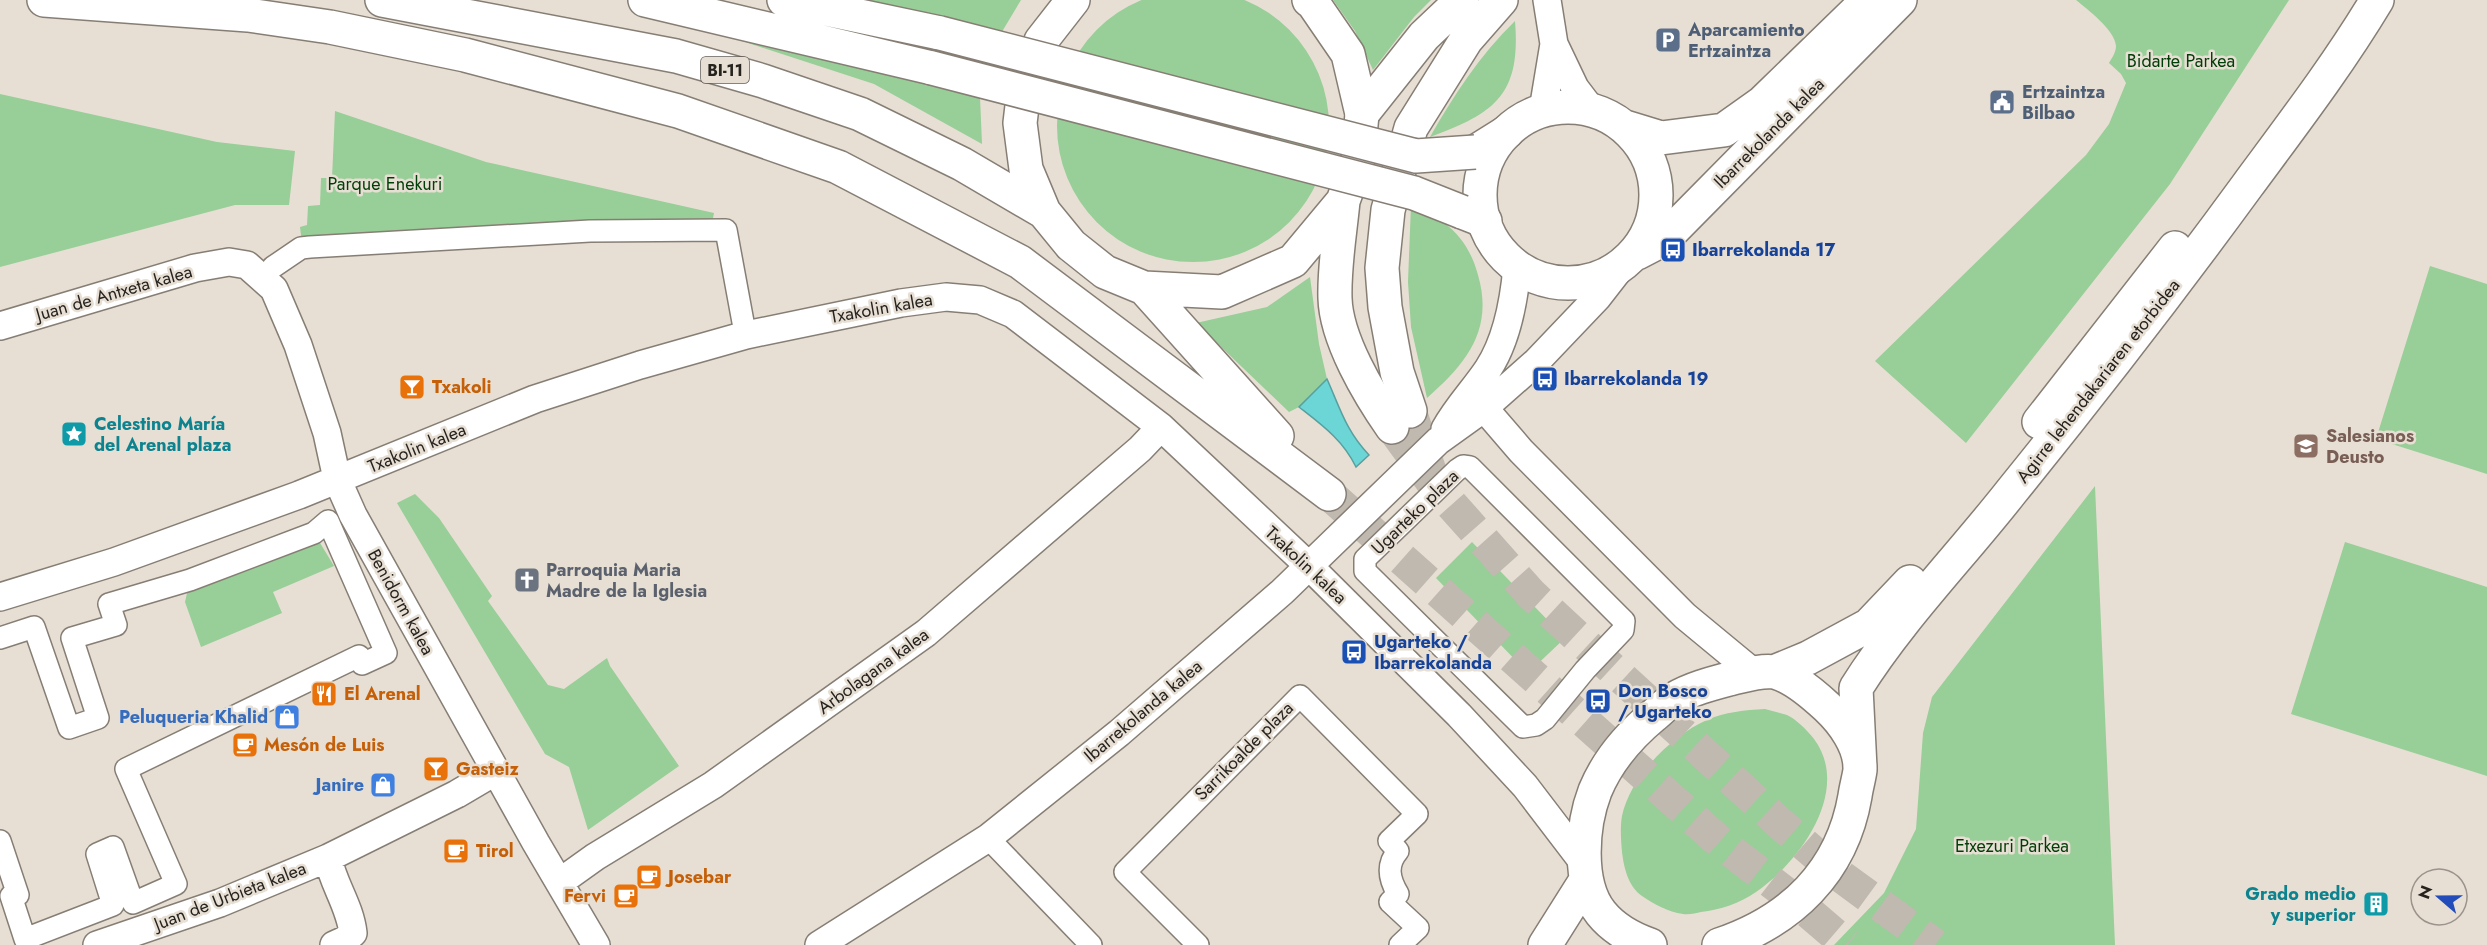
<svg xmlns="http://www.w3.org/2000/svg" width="2487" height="945" viewBox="0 0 2487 945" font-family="Jost,sans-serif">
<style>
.green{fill:#98ce97}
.water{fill:#6cd6d6;stroke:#57a09f;stroke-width:1.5}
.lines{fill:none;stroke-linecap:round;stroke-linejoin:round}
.secondary-tunnel{stroke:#c0b9b0;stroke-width:33;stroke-dasharray:33 16;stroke-linecap:butt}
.primary-tunnel{stroke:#c0b9b0;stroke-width:33;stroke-dasharray:33 16;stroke-linecap:butt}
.pedestrian-casing{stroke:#867e74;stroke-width:24}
.minor-casing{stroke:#867e74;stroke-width:30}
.secondary-casing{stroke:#867e74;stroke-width:36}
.primary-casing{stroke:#867e74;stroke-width:36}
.pedestrian{stroke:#fff;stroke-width:21}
.minor{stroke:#fff;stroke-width:27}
.secondary{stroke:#fff;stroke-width:33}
.primary{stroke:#fff;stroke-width:33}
.primary-bridge-casing{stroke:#867e74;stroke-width:36;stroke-linecap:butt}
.primary-bridge{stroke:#fff;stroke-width:33}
.labels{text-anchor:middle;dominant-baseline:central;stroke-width:5;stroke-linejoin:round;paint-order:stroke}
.shield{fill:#e7dfd4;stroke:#605b55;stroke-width:1.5}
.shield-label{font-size:16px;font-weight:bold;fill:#26231f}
.service-label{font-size:18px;font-weight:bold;fill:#4e5e75;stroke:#e7dfd4;text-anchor:start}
.park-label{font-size:18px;fill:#003e07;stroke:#e7dfd4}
.street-label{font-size:18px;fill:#26231f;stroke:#e7dfd4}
.transit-label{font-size:18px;font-weight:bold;fill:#164399;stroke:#e7dfd4;text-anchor:start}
.food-label{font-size:18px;font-weight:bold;fill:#c56008;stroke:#e7dfd4;text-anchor:start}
.culture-label{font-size:18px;font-weight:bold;fill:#0d838f;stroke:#e7dfd4;text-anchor:start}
.education-label{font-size:18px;font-weight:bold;fill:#785e54;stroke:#e7dfd4;text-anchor:start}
.worship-label{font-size:18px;font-weight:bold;fill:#5b616d;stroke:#e7dfd4;text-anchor:start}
.shop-label{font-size:18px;font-weight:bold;fill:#366cbe;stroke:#e7dfd4;text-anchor:end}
</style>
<rect width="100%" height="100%" fill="#e7dfd4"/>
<!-- green -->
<path class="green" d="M1057 126a136 136 0 1 1 272 0a136 136 0 1 1-272 0Z
M857 0H1021L1000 35Z
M1333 0H1431L1414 17 1373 70 1355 31Z
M2076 0H2289L2170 184 1966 443 1875 361 2086 155 2109 124 2126 83 2121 74 2109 63C2112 58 2116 52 2116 46 2115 30 2087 9 2076 0Z
M1515 21C1521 95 1495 113 1430 137 1454 95 1480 55 1515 21Z
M739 40 980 97 982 144 874 84Z
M0 94 217 142 295 151 289 205H235L0 267Z
M335 111 486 162 714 213 712 223 302 243 300 227 307 225 308 206 320 205 321 178H332Z
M1411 205C1421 210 1434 215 1443 222 1462 236 1472 253 1478 275 1494 330 1466 364 1427 398L1411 327 1408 282Z
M2430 266 2487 284V474L2376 439Z
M1310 277 1319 344 1327 379 1299 407 1289 412 1196 323 1267 307Z
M2095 486 2115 945H1834L1884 893 1916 829 1923 733 1932 697Z
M415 494 439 518 492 596 488 601 548 685 564 689 607 658 610 666 679 766 588 830 569 767 545 754 397 503Z
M314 533 334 566 273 592 282 613 201 647 185 602 190 580Z
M1472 542 1565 638 1528 673 1436 578Z
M2345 542 2487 587V776L2291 714Z
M1765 709C1772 711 1780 713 1787 715 1797 720 1807 730 1814 739 1852 790 1800 862 1756 892 1740 903 1720 910 1701 912 1696 913 1689 915 1683 914 1668 912 1654 904 1642 896 1628 886 1624 868 1622 852 1621 841 1620 827 1622 816 1630 777 1672 735 1707 720 1725 712 1745 710 1765 709Z"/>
<!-- water -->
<path class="water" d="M1327 379C1340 408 1346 431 1369 455L1356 467C1343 440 1322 425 1299 407Z"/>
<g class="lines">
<!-- secondary-tunnel -->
<path class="secondary-tunnel" d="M1410 411 1435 486"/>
<!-- primary-tunnel -->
<path class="primary-tunnel" d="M1392 427 1435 486 1531 594 1776 820 1842 877 1935 945
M1329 494 1722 844 1792 898 1847 945"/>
<defs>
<path id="pedestrian" d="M273 267 301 248 310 247 590 231 726 230 743 322
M1463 466 1470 467 1624 621 1623 630 1585 670 1545 719 1536 725 1523 727 1365 571V559L1457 470Z
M0 638 34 627 69 728 98 718 72 638 116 625 109 604 190 580 314 533 328 521 386 653 362 664 359 656 126 769 176 884 133 903 113 847 97 854 113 905 25 939 11 896 18 895 0 841
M988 838 1091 945
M1198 945 1125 872 1300 696 1417 814 1389 841 1398 851C1386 865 1389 879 1398 894L1390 902 1418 928 1400 945"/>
<path id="minor" d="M1547 0 1554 44 1575 88 1591 109
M1543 110 1554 44
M0 326 195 268 229 262 247 265 274 289 298 345 327 433 337 479 353 515 536 843 596 945
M1484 408 1521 451 1685 616 1754 673
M1445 429C1457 407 1474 390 1488 369 1507 340 1514 301 1517 267
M0 597 114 562 299 495 535 399 640 365 746 335 901 303 946 297 980 300 1013 314 1161 427 1309 566 1459 715 1525 786 1583 862
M328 858C333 884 350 906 353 933L345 940 334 945
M560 882 595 857 713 785 926 633 1140 449 1161 427
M97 945 220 903 328 858 457 794 496 771
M819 945 988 838 1119 733 1282 592 1438 441 1484 408 1536 362 1597 298 1625 262"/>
<path id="secondary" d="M1480 195a88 88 0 1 1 176 0a88 88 0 1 1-176 0Z
M1362 114 1424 36 1462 0
M1625 127 1661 138 1724 130 1762 103 1868 0
M1637 253 1664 239 1900 0
M1410 411 1397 372 1385 307 1382 268 1388 210 1411 128 1466 40 1501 0
M2039 422 2175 248
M1774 672 1808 658 1869 625 1910 582
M1860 768 1856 688C1900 618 1960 557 2011 492 2092 392 2171 290 2247 186 2292 125 2338 65 2377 0
M1545 945 1586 880
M1650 945C1633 939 1613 928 1601 913 1577 883 1582 825 1595 791 1607 762 1629 736 1653 716 1660 711 1666 703 1674 699 1691 689 1710 684 1729 679 1743 676 1760 670 1774 672 1792 676 1814 695 1827 707 1843 722 1861 746 1860 770 1859 778 1856 788 1855 796 1842 872 1791 921 1719 945"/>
<path id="primary" d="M44 0 248 15 330 27 465 55 678 111 838 167 1020 262 1329 494
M382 0 676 56 763 81 860 114 962 164 1044 212
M645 0 932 68
M784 0 940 33
M1073 0 1041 41 1025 81 1020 123 1026 169 1044 212 1071 245 1105 272 1144 288 1222 292 1293 261 1343 201 1358 159 1362 114 1348 54 1313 3 1309 0
M1475 152 1507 132
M1343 201C1340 233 1334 266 1335 298 1336 339 1369 394 1392 427
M1462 212 1485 221
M1144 288 1277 436"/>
</defs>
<!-- pedestrian casing -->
<use href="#pedestrian" class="pedestrian-casing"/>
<!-- minor casing -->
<use href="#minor" class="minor-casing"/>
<!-- secondary casing -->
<use href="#secondary" class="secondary-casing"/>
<!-- primary casing -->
<use href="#primary" class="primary-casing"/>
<!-- pedestrian -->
<use href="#pedestrian" class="pedestrian"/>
<!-- minor -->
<use href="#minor" class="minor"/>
<!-- secondary -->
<use href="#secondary" class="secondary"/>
<!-- primary -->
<use href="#primary" class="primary"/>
<defs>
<path id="primary-bridge" d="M940 33 1416 156 1475 152
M932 68 1414 193 1462 212"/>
</defs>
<!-- primary-bridge casing -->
<use href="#primary-bridge" class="primary-bridge-casing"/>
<!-- primary-bridge -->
<use href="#primary-bridge" class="primary-bridge"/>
</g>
<!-- icons -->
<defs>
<symbol id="parking-square" viewBox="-11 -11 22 22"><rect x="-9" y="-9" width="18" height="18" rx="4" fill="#5c6f8a" stroke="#e7dfd4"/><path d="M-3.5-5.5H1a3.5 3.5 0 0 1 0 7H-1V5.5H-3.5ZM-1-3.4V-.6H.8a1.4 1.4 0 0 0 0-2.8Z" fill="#fff"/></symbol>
<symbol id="civic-square" viewBox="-11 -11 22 22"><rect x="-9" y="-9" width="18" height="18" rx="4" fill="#5c6f8a" stroke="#e7dfd4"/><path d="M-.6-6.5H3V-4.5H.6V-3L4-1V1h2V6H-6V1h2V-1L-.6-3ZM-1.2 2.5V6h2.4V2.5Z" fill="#fff"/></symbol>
<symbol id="bus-square" viewBox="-11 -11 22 22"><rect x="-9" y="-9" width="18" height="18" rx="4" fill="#1a4fb4" stroke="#e7dfd4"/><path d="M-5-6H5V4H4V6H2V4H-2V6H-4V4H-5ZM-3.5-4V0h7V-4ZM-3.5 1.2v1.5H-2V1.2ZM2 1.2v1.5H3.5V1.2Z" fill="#fff"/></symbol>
<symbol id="bar-square" viewBox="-11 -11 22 22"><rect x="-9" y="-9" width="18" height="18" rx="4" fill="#e8710a" stroke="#e7dfd4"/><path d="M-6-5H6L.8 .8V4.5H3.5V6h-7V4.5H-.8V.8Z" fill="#fff"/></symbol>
<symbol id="sight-square" viewBox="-11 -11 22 22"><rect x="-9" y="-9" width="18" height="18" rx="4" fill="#0f9aa8" stroke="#e7dfd4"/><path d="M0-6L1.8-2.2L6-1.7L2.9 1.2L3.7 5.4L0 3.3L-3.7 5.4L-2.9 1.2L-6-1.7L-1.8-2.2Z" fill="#fff"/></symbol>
<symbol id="university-square" viewBox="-11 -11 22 22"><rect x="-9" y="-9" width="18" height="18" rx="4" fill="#8d6e63" stroke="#e7dfd4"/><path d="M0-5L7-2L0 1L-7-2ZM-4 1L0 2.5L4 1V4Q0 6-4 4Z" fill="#fff"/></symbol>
<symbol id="church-square" viewBox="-11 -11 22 22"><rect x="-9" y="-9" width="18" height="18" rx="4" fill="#6b7280" stroke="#e7dfd4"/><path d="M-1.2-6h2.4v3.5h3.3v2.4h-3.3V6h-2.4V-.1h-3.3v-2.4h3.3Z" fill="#fff"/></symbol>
<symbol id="restaurant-square" viewBox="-11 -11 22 22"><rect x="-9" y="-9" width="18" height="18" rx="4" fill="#e8710a" stroke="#e7dfd4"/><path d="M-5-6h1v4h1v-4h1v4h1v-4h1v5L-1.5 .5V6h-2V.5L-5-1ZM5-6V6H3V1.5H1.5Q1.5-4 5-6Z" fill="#fff"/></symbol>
<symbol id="shop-square" viewBox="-11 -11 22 22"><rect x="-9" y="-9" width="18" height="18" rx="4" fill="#3f7fe0" stroke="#e7dfd4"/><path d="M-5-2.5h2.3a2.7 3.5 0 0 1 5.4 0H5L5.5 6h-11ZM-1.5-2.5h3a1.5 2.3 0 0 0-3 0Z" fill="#fff"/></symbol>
<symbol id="cafe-square" viewBox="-11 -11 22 22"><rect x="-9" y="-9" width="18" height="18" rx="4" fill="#e8710a" stroke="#e7dfd4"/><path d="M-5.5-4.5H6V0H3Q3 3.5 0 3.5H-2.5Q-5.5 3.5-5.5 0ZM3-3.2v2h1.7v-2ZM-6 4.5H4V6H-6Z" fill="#fff"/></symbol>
<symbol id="building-square" viewBox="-11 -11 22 22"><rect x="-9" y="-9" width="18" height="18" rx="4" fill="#0f9aa8" stroke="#e7dfd4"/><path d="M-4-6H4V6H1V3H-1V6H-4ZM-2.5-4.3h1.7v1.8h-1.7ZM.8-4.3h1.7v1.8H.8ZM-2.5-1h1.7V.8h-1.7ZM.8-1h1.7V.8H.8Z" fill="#fff"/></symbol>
</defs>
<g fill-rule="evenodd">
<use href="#parking-square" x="1653" y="25" width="30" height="30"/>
<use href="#civic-square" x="1987" y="87" width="30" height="30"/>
<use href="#bus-square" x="1658" y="235" width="30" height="30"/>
<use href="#bus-square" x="1530" y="364" width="30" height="30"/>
<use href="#bar-square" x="397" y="372" width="30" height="30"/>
<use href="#sight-square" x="59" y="419" width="30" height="30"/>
<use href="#university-square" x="2291" y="431" width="30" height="30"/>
<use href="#church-square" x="512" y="565" width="30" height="30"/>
<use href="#bus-square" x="1339" y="637" width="30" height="30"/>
<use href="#restaurant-square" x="309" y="679" width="30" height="30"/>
<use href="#bus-square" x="1583" y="686" width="30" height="30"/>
<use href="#shop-square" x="272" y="702" width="30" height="30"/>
<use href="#cafe-square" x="230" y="730" width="30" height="30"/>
<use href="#bar-square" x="421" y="754" width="30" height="30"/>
<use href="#shop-square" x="368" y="770" width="30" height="30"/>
<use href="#cafe-square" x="441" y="836" width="30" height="30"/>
<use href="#cafe-square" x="634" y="862" width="30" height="30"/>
<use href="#cafe-square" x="611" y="881" width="30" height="30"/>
<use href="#building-square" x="2361" y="889" width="30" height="30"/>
</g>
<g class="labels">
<!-- shield labels -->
<rect class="shield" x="701" y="57" width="48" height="26" rx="4.5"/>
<g class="shield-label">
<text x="725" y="70">BI-11</text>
</g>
<!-- service labels -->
<g class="service-label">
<text x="1688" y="30">Aparcamiento<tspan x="1688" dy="21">Ertzaintza</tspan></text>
<text x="2022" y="92">Ertzaintza<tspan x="2022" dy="21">Bilbao</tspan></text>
</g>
<!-- park labels -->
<g class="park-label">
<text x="2181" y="61">Bidarte Parkea</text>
<text x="385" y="184">Parque Enekuri</text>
<text x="2012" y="846">Etxezuri Parkea</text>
</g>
<!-- street labels -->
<g class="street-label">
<text transform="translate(1769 133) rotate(-45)">Ibarrekolanda kalea</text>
<text transform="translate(114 293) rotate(-16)">Juan de Antxeta kalea</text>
<text transform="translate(881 308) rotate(-10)">Txakolin kalea</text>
<text transform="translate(2098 381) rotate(-52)">Agirre lehendakariaren etorbidea</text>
<text transform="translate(417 448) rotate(-22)">Txakolin kalea</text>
<text transform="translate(1415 512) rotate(-44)">Ugarteko plaza</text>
<text transform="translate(1306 565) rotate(43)">Txakolin kalea</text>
<text transform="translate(401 602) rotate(61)">Benidorm kalea</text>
<text transform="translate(873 671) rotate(-36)">Arbolagana kalea</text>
<text transform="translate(1143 711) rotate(-40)">Ibarrekolanda kalea</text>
<text transform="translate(1244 751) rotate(-45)">Sarrikoalde plaza</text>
<text transform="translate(230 896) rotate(-21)">Juan de Urbieta kalea</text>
</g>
<!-- transit labels -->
<g class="transit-label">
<text x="1692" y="250">Ibarrekolanda 17</text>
<text x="1564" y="379">Ibarrekolanda 19</text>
<text x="1374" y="642">Ugarteko /<tspan x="1374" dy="21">Ibarrekolanda</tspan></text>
<text x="1618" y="691">Don Bosco<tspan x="1618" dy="21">/ Ugarteko</tspan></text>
</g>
<!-- food labels -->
<g class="food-label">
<text x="432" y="387">Txakoli</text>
<text x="344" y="694">El Arenal</text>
<text x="264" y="745">Mesón de Luis</text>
<text x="456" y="769">Gasteiz</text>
<text x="476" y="851">Tirol</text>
<text x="668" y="877">Josebar</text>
<text x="606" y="896" text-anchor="end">Fervi</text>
</g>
<!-- culture labels -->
<g class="culture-label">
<text x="94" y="424">Celestino María<tspan x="94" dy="21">del Arenal plaza</tspan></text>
<text x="2356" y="894" text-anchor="end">Grado medio<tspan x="2356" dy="21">y superior</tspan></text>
</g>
<!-- education labels -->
<g class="education-label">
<text x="2326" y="436">Salesianos<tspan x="2326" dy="21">Deusto</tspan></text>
</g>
<!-- worship labels -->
<g class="worship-label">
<text x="546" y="570">Parroquia Maria<tspan x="546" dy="21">Madre de la Iglesia</tspan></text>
</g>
<!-- shop labels -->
<g class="shop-label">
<text x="268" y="717">Peluqueria Khalid</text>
<text x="364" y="785">Janire</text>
</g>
</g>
<!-- north arrow -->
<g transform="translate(2439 897) rotate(290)"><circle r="28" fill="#e7dfd4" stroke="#9a948c" stroke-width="1.5"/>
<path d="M0-4.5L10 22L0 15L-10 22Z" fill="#214cba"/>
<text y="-9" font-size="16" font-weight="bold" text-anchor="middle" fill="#26231f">N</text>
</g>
</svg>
